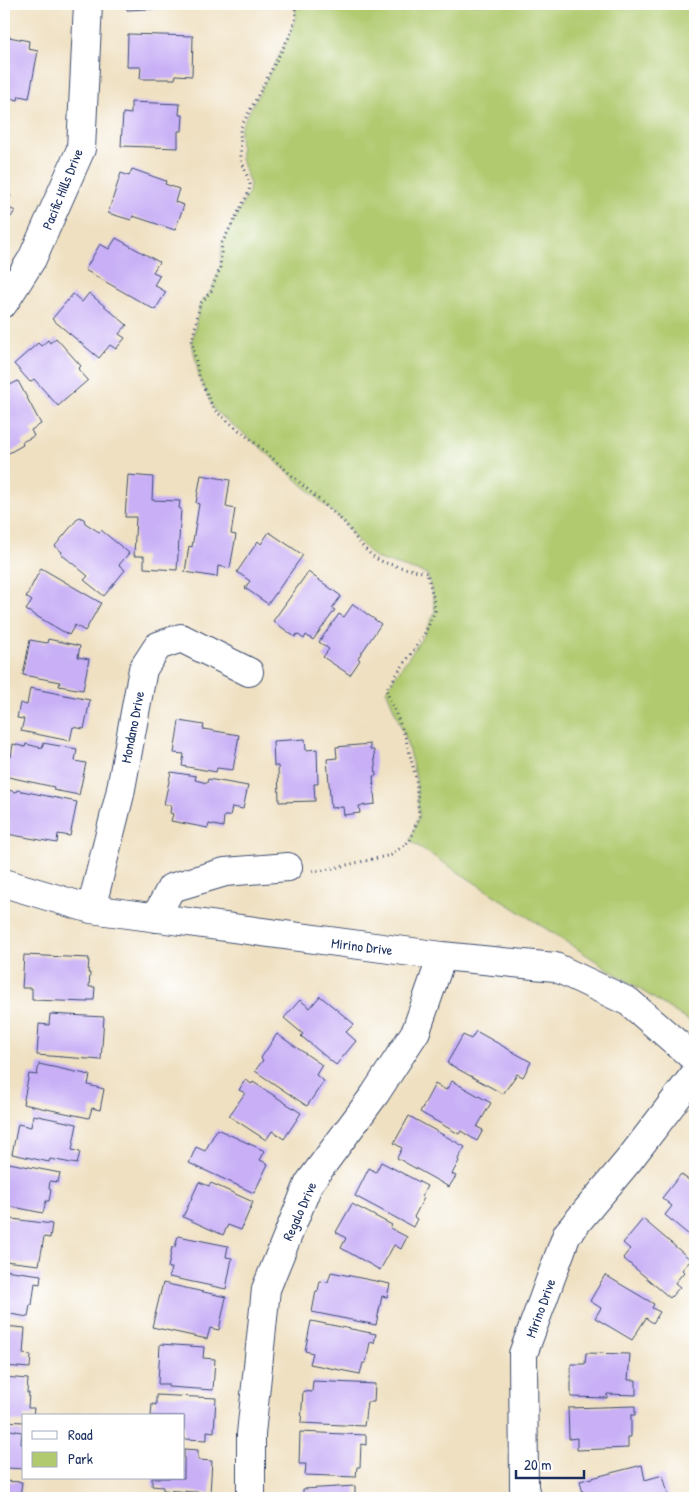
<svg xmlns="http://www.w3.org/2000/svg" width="699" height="1502" viewBox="0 0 699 1502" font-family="'Patrick Hand',sans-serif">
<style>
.green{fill:#b1ca6f;stroke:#667c66}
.building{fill:#c8aff6}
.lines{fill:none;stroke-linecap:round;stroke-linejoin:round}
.minor-casing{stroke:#3b4a6d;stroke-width:30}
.path{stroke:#3b4a6d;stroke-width:3;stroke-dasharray:1 4;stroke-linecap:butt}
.minor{stroke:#fff;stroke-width:28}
.labels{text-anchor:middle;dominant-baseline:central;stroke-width:4.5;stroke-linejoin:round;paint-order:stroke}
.street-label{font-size:14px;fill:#1b2f5e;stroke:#fff}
</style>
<rect width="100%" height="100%" fill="#fff"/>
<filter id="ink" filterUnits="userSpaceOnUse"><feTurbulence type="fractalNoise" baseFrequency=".02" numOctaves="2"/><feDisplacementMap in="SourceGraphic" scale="10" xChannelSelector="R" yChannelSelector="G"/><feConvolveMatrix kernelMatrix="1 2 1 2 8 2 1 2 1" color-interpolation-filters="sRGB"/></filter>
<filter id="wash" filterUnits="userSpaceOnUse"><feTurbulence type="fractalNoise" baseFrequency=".0096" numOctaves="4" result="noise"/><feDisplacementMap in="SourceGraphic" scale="20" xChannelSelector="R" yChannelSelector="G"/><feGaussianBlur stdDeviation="1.12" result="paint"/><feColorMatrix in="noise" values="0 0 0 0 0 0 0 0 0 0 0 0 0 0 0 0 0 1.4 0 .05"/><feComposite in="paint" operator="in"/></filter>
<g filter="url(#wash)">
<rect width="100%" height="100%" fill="#efe0c1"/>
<!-- green -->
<path class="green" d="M295 4H695V1025L410 841 419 816 416 778 405 736 386 690 424 635 435 612 433 596 427 574 375 558 355 538 345 523 260 447 214 410 199 376 192 342 200 304 211 291 220 268 222 243 249 192 250 184 241 159 240 129 290 35 296 17Z"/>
<g id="blocks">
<!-- building -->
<path class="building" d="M127 4H190V7L127 10Z
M128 34 193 36 192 76 176 75 175 79H140L141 67H127Z
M4 36 29 41 28 49 38 51 29 98 19 96 18 100 4 97Z
M131 102 180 104 179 115H183L182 131H178V148L121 146 123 113 131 114Z
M132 169 166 181 165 184 179 189 175 202 184 205 175 230 133 216 131 220 108 213 121 173 129 176Z
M4 191 11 196 4 205 15 211 4 227Z
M116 238 159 262 153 272 160 275 154 285 166 292 155 310 85 270 100 244 109 249Z
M89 293 127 325 119 334 125 338 116 349 110 345 99 358 52 319 73 294 82 302Z
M56 338 81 366 78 369 88 380 58 406 34 379 30 382 14 364 38 343 41 346 48 340 50 343Z
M18 381 41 424 31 430 34 436 22 442 23 445 9 453 4 446V384L6 387Z
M128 475 153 477 152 500 180 501 179 508 181 509 177 570 144 568V556H134L136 517H125Z
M201 475 230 480 226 507 235 509 231 534 236 535 230 568 218 566 217 577 185 572 189 546 192 547 199 504 196 503Z
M79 517 84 519 85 523 99 532 101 530 129 553 119 565 125 570 104 596 84 580 88 576 61 554 62 552 55 546Z
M269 532 303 555 268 604 245 588 250 581 237 572 258 541 261 544Z
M41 568 101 603 85 631 75 625 69 635 26 610 32 601 26 597Z
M308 572 341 596 332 608 335 610 313 640 306 635 304 639 297 634 295 637 273 621Z
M353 604 381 624 358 658 360 660 350 675 323 657 329 649 319 642 339 614 344 617Z
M48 639 80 646 78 657 89 659 83 690 59 686 60 682 23 675 30 640 47 643Z
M30 688 90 700 84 729 73 727 70 741 21 731 24 719 17 718 20 703 27 705Z
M179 721 204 725 203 729 239 735 233 770 217 768 216 772 182 766 184 754 174 753Z
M305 739 306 750 317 749 318 784H314L315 801 279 802 278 766H274L273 741Z
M43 743 77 749 75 761 86 763 79 795 53 790 54 787 4 776V756L11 757 13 744 25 747 26 744 42 748Z
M370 744V750H374L376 776H373L375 804 359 806 360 813 344 815 343 807 331 808 327 759 337 758 336 747Z
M171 772 196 776 195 780 207 783 208 779 248 786 243 809 232 807 230 816H224L223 827 209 824 208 828 171 821 173 814 170 813 171 805 164 804Z
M4 789 16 792 17 790 77 802 70 836 58 834 57 843 7 834 10 822 4 821 5 808 4 807Z
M24 955 89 958 88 973H90L89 987H95L94 1000H88V1002L32 1000V988H22Z
M320 996 354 1024 346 1032 356 1041 336 1065 301 1036 303 1034 284 1018 300 1000 310 1008Z
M50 1014 104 1017 101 1060 37 1055 39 1024 49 1025Z
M476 1031 531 1062 523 1077 517 1074 503 1094 447 1063 463 1035 471 1039Z
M277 1034 322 1065 316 1075 324 1081 307 1106 255 1071 263 1060 261 1058Z
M39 1064 90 1075 88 1085 104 1089 100 1110 92 1108 89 1118 23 1104 29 1074 37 1075Z
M245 1080 252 1084 253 1082 301 1113 284 1139 272 1131 266 1140 229 1116 245 1093 239 1090Z
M452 1081 491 1103 477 1127 483 1130 477 1141 461 1131 459 1134 420 1112 435 1084 446 1090Z
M33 1115 77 1124 72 1150 80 1152 77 1164 50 1159 49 1162 12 1154 18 1124 31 1127Z
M409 1116 465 1147 458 1159 459 1161 452 1174 456 1176 449 1187 397 1158 402 1148 394 1143Z
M217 1129 265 1151 260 1160 268 1164 254 1193 189 1163 196 1147 205 1151Z
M4 1162 60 1173 58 1182 50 1181 49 1189 51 1190 49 1201H46L43 1213 4 1205Z
M381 1162 427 1186 422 1196 424 1198 414 1217 417 1219 413 1227 355 1196 369 1168 376 1172Z
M681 1174 695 1185V1240L665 1215 672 1206 662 1198Z
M199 1182 209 1186 211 1183 253 1202 241 1230 228 1225 223 1235 183 1217Z
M352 1204 392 1225 390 1228 407 1237 401 1249 394 1245 380 1270 341 1248 346 1238 336 1232Z
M4 1218 52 1224 50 1238 44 1237 39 1265 4 1261Z
M643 1219 691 1260 682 1270 684 1272 675 1283 680 1287 670 1298 623 1258 630 1249 623 1243Z
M178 1236 228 1246 226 1257 232 1258 226 1289 169 1277 171 1268H168L172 1247H175Z
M4 1270 41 1275 40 1284 35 1283 32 1305H30L28 1317 4 1313Z
M331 1272 390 1284 387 1297 382 1296 376 1325 312 1312 316 1291H318L320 1281 328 1282Z
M605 1275 654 1304 652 1308 660 1312 653 1323 646 1318 632 1340 595 1318 601 1308 590 1301Z
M163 1283 226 1297 219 1330 210 1328 207 1339 152 1327Z
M311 1321 376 1334 374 1343 370 1342 366 1363H363L360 1374 310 1364 313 1353 305 1351Z
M4 1326 25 1328 23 1354 31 1355 30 1368 4 1366Z
M160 1344 204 1347 203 1358 215 1359 213 1390 168 1387V1384H158Z
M586 1353 630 1354 628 1380H636V1395L607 1394V1398L571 1397V1364H585Z
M4 1377 28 1379 27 1393H29L28 1408H34L33 1416H24V1422L4 1421Z
M313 1381 375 1384 374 1402H367L364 1426 301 1423 303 1391 312 1392Z
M156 1395 216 1398 214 1432 207 1431V1440L184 1439V1416H151L152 1404 156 1405Z
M635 1406V1415H631V1437H628V1448L577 1450V1438L569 1439 568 1408Z
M4 1429 22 1432 21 1444H24V1469L6 1468V1472H4Z
M300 1432 366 1435V1445L361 1444 360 1467H357L356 1477 305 1475 306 1464H299Z
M184 1449 198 1450V1460L212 1461 210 1493 163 1490V1487L152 1486V1478H184Z
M642 1465 645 1480 663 1475 669 1498H584L580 1481Z
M4 1481 22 1482 20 1496H22V1498H4Z
M355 1486V1498H303V1489Z"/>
</g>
</g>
<g filter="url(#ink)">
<use href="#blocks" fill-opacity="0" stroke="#3b4a6d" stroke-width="1"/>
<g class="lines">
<defs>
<path id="minor" d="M4 303 32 259 81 149 88 4
M4 883 91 909 442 956 555 967 629 1002 695 1059
M91 909 120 794 143 669 158 646 181 638 249 672
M155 918 171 888 225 872 288 867
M251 1498V1434L266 1289 309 1183 375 1094 416 1031 442 956
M527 1498 524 1488 523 1354 567 1234 629 1160 695 1074"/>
</defs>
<!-- minor casing -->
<use href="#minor" class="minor-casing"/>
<!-- path -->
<path class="path" d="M295 4 296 17 290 35 240 129 241 159 250 184 249 192 222 243 220 268 211 291 200 304 192 342 199 376 214 410 260 447 345 523C353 534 362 548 374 557 384 565 414 570 427 573L433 596 435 611 424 635 386 690 405 736 416 778 419 816 410 841 391 855 320 871 311 870"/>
<!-- minor -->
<use href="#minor" class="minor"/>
</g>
</g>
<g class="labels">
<!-- street labels -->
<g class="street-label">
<text transform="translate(62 189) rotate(-68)">Pacific Hills Drive</text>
<text transform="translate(132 727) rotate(-79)">Mondano Drive</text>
<text transform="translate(362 946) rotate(7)">Mirino Drive</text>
<text transform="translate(299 1211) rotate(-66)">Regalo Drive</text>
<text transform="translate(540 1308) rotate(-70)">Mirino Drive</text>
</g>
</g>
<!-- margin -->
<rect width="699" height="1502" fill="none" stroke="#fff" stroke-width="20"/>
<!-- legend -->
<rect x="22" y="1414" width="162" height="65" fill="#ffffff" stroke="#a4acbf"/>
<rect x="32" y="1431" width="25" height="8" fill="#ffffff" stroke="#a4acbf"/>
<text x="68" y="1440" font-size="15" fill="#1b2f5e">Road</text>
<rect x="32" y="1452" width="25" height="15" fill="#b1ca6f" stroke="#a4acbf"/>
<text x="68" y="1464" font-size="15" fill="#1b2f5e">Park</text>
<!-- scale -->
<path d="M516 1470v8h68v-8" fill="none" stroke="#1b2f5e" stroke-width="2.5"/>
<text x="524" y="1470" font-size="15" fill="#1b2f5e" stroke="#ffffff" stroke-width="4" paint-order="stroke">20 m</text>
</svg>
